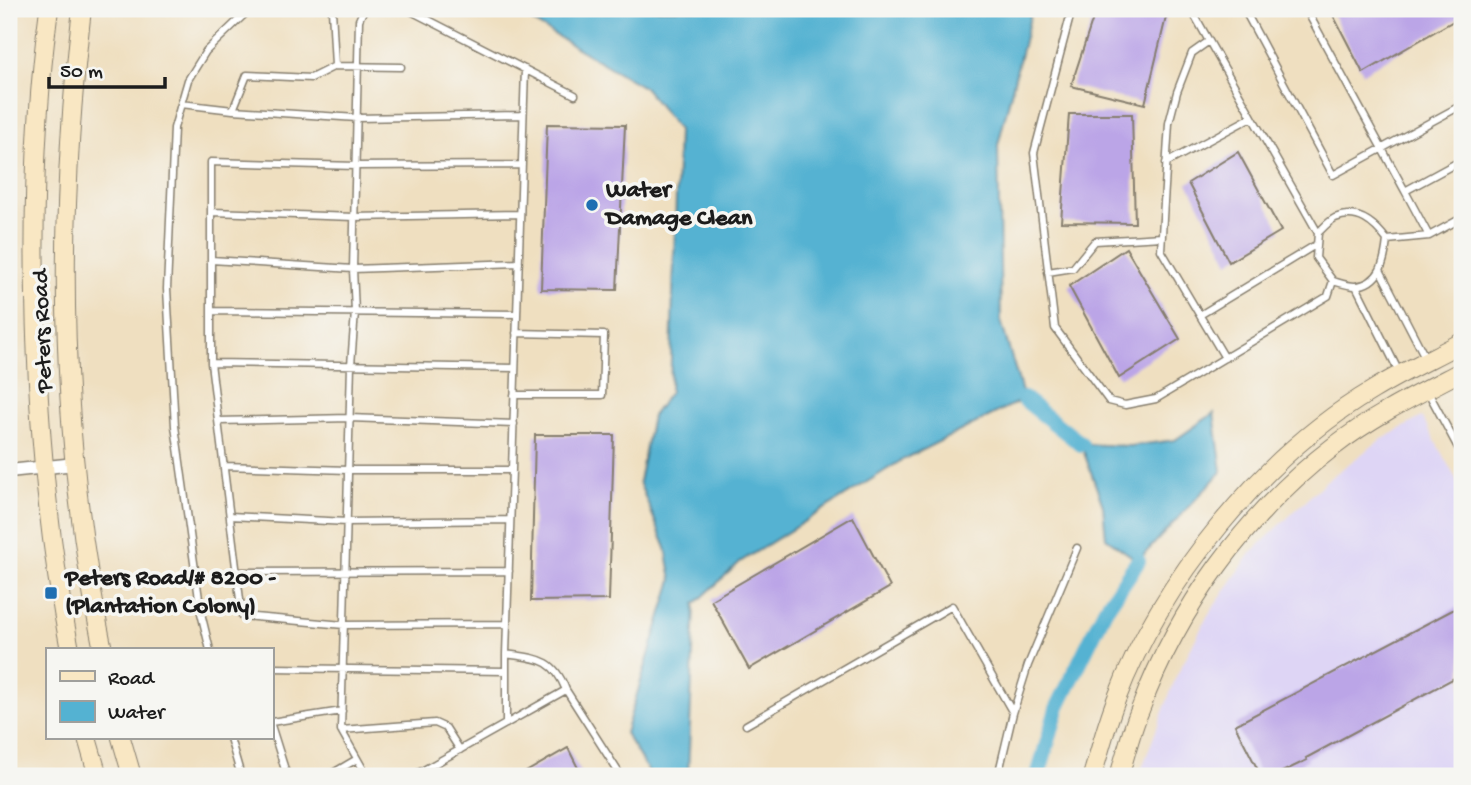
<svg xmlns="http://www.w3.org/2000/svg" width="1471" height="785" viewBox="0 0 1471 785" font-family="'Gochi Hand',sans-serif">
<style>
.built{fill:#ded5f5}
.water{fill:#54b2d2;stroke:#386777;stroke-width:2}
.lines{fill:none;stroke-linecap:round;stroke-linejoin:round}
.canal{stroke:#54b2d2;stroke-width:16}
.building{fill:#bba5e7}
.lane-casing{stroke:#867e6e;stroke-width:9}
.street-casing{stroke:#867e6e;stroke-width:15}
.secondary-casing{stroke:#867e6e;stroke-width:20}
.lane{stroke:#fff;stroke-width:6}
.street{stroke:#fff;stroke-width:12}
.secondary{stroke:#f9e7c3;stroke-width:18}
.poi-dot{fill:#1f6fb2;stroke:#f6f6f2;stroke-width:2.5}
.labels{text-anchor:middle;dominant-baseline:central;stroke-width:7;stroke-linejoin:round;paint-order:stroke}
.poi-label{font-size:24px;font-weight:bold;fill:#1c1c1c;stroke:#f6f6f2;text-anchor:start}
.street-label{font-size:24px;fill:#1c1c1c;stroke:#f6f6f2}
</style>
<rect width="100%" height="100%" fill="#f6f6f2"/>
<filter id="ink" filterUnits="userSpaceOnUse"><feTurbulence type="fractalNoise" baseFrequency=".0143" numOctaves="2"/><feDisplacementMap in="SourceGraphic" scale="14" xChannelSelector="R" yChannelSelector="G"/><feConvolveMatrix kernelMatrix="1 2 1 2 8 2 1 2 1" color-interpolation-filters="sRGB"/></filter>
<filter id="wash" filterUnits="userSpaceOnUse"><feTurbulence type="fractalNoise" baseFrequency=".00686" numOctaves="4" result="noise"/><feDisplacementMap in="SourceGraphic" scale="28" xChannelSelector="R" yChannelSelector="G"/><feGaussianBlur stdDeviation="1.57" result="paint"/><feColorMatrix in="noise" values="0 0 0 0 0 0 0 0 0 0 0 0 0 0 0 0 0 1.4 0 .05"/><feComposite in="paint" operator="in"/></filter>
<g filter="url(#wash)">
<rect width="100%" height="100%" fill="#efdfc0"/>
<!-- built -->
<path class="built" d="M1422 417 1462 490V776H1139L1176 677 1208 615 1252 552 1326 481 1379 441Z"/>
<!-- water -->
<path class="water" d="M511 9H1032L998 145 1001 321 1024 399 902 460 740 562 695 604 688 776H651L625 733 672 580 666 548 639 482 652 416 670 392 678 130 645 88Z
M1214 413 1222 471 1138 561 1106 538 1103 506 1081 444 1130 446 1175 440Z"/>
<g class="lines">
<!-- canal -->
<path class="canal" d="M1024 399 1081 444
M1038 776 1057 709 1105 610 1138 561"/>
</g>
<g id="blocks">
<!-- building -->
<path class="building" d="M1096 9H1168L1145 104 1071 86Z
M1343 9H1462V16L1363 73 1333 15Z
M1069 114H1132L1135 223 1061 222Z
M547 124 625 125 617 290 541 289Z
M1238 152 1281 231 1229 262 1188 183Z
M1126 248 1180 339 1119 378 1069 286Z
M535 435H614L609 600 531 601Z
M853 517 890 587 749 669 711 600Z
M1462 605V674L1306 758 1307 760 1274 776H1261L1235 725Z
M568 748 582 776H519Z"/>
</g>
</g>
<g filter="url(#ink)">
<use href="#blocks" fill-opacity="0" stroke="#867e6e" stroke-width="2"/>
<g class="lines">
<defs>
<path id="lane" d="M332 9 335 66
M364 9 359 20 353 269 355 312 351 365 341 730 367 776
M407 9 575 95
M1072 9 1034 153 1055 328 1109 401 1125 405 1156 399 1328 296 1333 281
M1191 9 1209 41 1192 53 1177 92 1169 123 1161 250 1225 358
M1244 9 1333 175 1462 105
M1306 9 1405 191
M1209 41 1318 233
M181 104 233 110 357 118 523 115
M233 110 247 75 311 78 335 66 401 67
M1462 160 1405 191 1429 236 1462 218
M1166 163 1252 117
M212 212 354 217 520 214
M1387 240C1385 260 1381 284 1355 286 1349 286 1340 283 1333 281L1316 258 1318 233C1323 228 1329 221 1335 218 1358 208 1375 224 1387 240L1429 236
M211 260 353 269 519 263
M1380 270 1426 359
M1048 272 1073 268 1095 241 1162 237
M1356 286 1399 372
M212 311 517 314
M1200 315 1317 244
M211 363 515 368
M1428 392 1462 455
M514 395H602L604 335 516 333
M219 421 349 418 514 424
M224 466 348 470H512
M230 516 347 522 510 520
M237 572 509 571
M507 624 344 625 242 616 211 363V162L356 166 522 165
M210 650 201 613 175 426 167 289 174 128 188 80 206 51 250 9
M506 654V724
M271 668 506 671
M566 690 621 776
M271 722 342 711
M271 725 287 776
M746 725 952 606 1013 713
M341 730 435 723 446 728 460 750
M230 738 241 776
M328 776 357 759
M413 776 566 690C553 657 538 659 506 654L525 69
M998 776 1013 713 1028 665 1077 548"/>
<path id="street" d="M9 471 75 464"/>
<path id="secondary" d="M49 9C36 104 33 200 35 296 37 415 47 533 70 650
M82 9C57 221 59 440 103 650
M87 738 98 776
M121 738 132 776
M1092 776C1100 751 1106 725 1116 700 1161 581 1263 455 1373 390 1402 372 1433 358 1462 342
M1119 776C1126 754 1131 731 1140 710 1178 608 1247 513 1333 447 1373 416 1418 394 1462 371"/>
</defs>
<!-- lane casing -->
<use href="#lane" class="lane-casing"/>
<!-- street casing -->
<use href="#street" class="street-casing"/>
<!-- secondary casing -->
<use href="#secondary" class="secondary-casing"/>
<!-- lane -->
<use href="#lane" class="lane"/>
<!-- street -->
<use href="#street" class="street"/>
<!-- secondary -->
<use href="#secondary" class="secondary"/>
</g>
</g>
<!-- markers -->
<g class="poi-dot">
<circle cx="592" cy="205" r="7"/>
<rect x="44" y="586" width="14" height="14" rx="3.5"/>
</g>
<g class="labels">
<!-- poi labels -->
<g class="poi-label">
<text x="606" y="191">Water<tspan x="606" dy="28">Damage Clean</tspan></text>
<text x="65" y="579">Peters Road/# 8200 -<tspan x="65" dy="28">(Plantation Colony)</tspan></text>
</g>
<!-- street labels -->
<g class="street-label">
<text transform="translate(44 331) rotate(-92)">Peters Road</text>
</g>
</g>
<!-- margin -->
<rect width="1471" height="785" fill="none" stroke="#f6f6f2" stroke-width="35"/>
<!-- legend -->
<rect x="46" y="648" width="228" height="91" fill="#f6f6f2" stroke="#9f9f9c" stroke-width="2"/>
<rect x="60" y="671" width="35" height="10" fill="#f9e7c3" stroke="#9f9f9c" stroke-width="2"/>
<text x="108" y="684" font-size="21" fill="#1c1c1c">Road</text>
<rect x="60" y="701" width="35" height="21" fill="#54b2d2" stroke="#9f9f9c" stroke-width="2"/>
<text x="108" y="718" font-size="21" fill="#1c1c1c">Water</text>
<!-- scale -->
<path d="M49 77v10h116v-10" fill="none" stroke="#1c1c1c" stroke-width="3.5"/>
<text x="60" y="77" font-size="21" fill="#1c1c1c" stroke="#f6f6f2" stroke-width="5" paint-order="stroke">50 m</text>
</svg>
